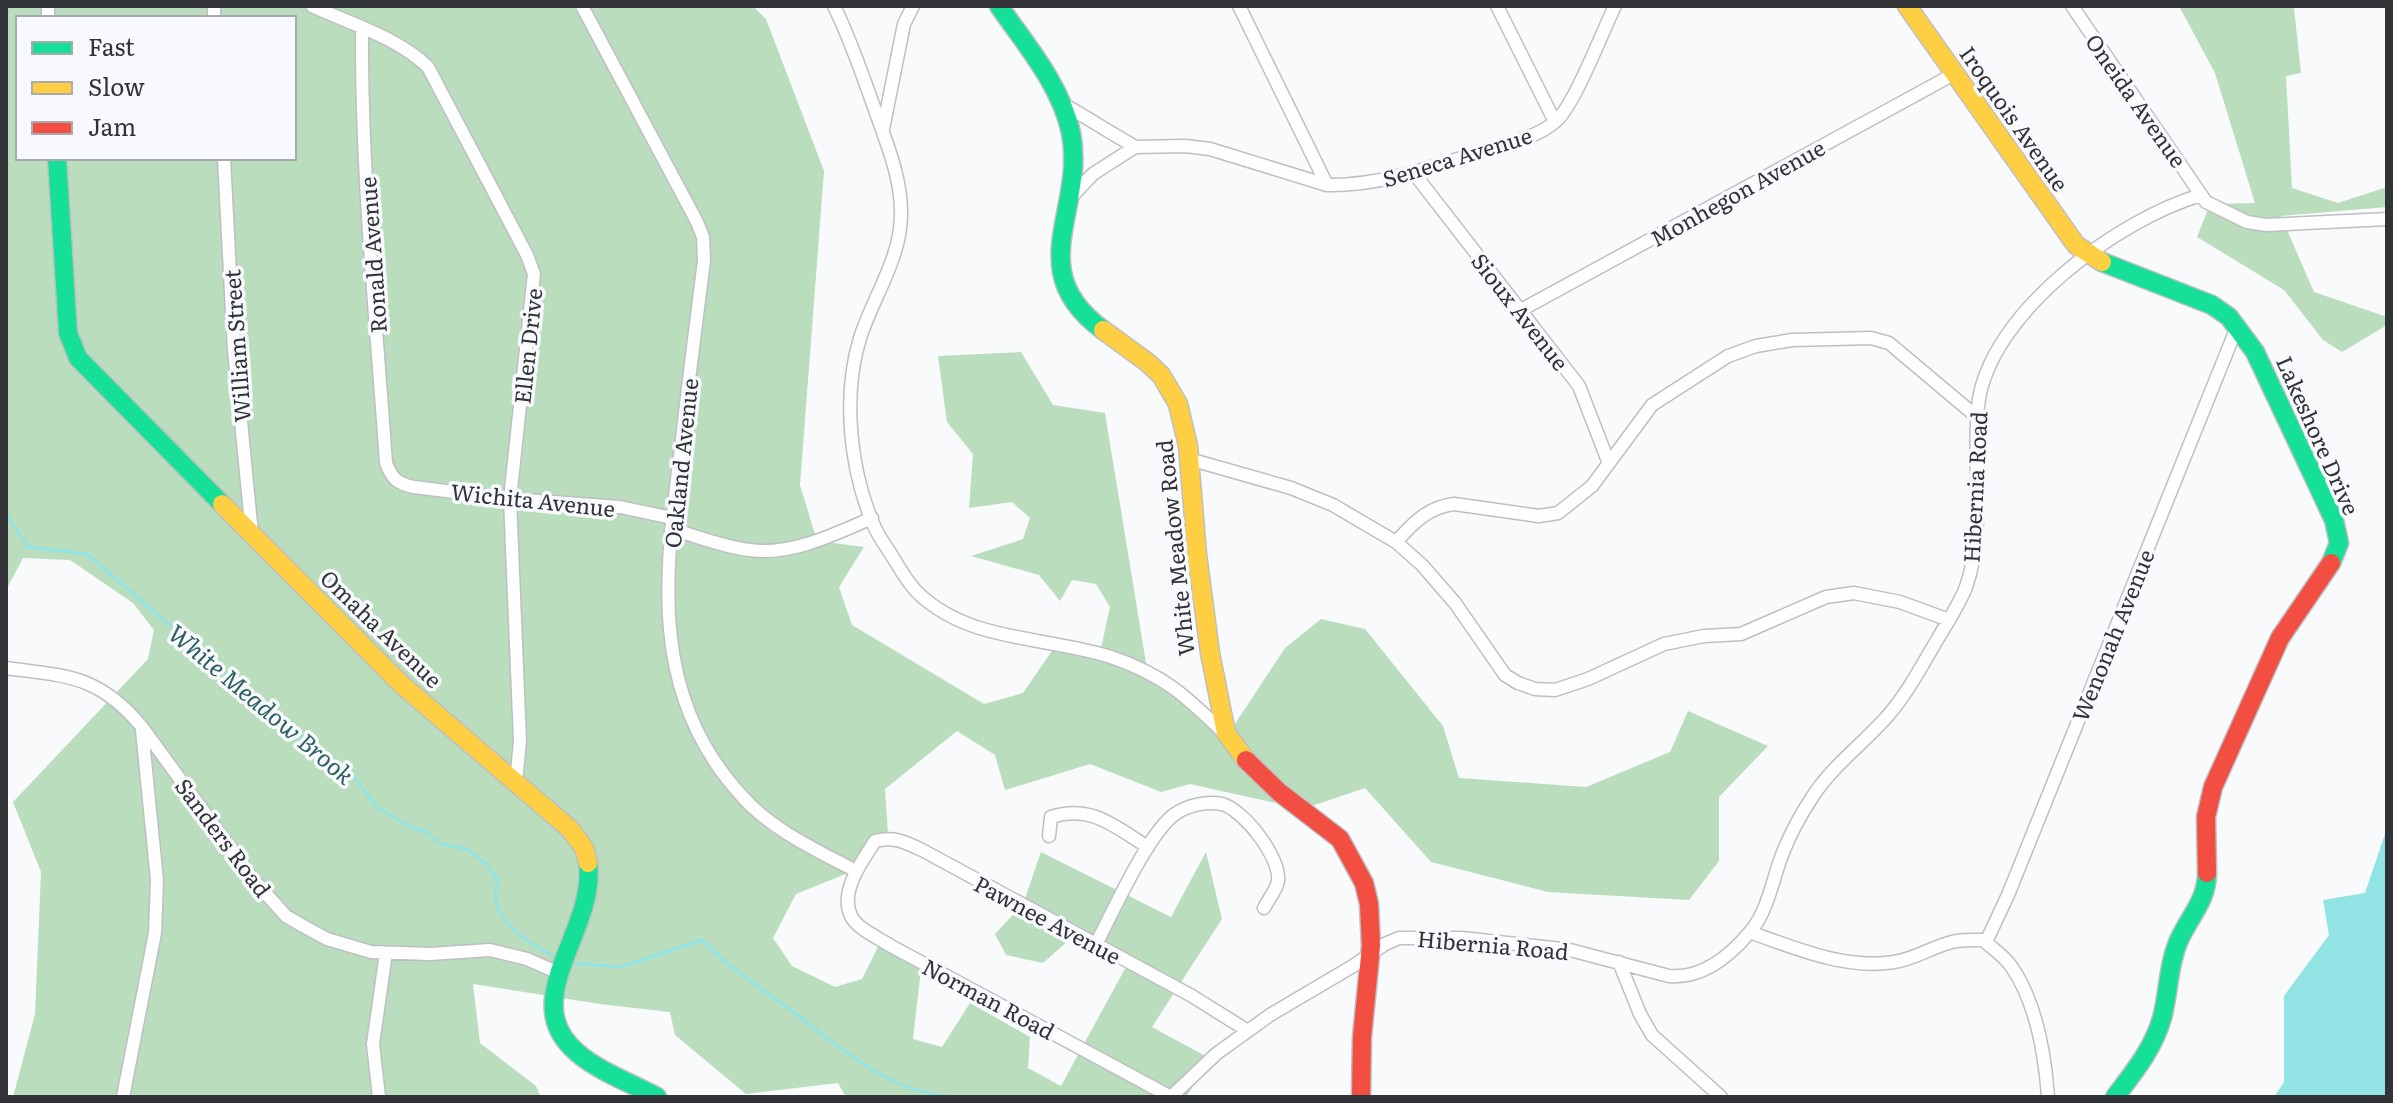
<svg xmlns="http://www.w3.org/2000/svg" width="2393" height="1103" viewBox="0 0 2393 1103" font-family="Literata,serif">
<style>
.forest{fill:#baddbd;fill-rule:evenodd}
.water{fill:#92e3e4}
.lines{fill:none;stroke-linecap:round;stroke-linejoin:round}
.stream{stroke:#92e3e4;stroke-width:3}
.street-casing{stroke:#bebfc2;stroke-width:15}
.fast-casing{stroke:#bebfc2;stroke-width:21}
.slow-casing{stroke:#bebfc2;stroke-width:21}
.jam-casing{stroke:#bebfc2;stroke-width:21}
.street{stroke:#fefeff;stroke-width:12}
.fast{stroke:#16e098;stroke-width:18}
.slow{stroke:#ffcf43;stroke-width:18}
.jam{stroke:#f24e42;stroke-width:18}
.labels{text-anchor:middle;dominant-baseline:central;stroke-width:7;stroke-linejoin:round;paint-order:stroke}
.street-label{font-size:22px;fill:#323337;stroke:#f8f9fd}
.water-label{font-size:24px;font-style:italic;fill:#2f6060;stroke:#f8f9fd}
</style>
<rect width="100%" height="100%" fill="#f9fafc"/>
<!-- forest -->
<path class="forest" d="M6 6H753L766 19 824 171 800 485 817 541 864 547 839 587 852 625 984 704 1023 693 1054 648 1099 658 1110 607 1096 584 1072 580 1060 601 1039 575 971 556 1023 539 1030 518 1012 502 969 508 973 454 947 422 938 356 1021 352 1053 405 1105 413 1147 669 1225 739 1285 648 1321 619 1365 629 1443 726 1459 778 1586 787 1670 752 1688 711 1768 746 1719 797V861L1689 900 1548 892 1431 862 1365 788 1303 809 1190 784 1161 792 1090 764 1005 790 995 755 957 731 885 789 888 834 858 869 796 894 773 938 792 966 835 987 862 979 882 939 922 961 913 1039 942 1047 970 1003 1030 1037 1028 1068 1061 1086 1127 965 1078 932 1043 963 1006 955 995 934 1023 904 1041 852 1171 917 1206 852 1222 919 1152 1027 1211 1059 1186 1097H846L838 1083 746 1094 675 1035 670 1012 600 1004 473 984 480 1043 536 1086 541 1097H13L35 1014 41 872 13 802 148 659 154 630 133 603 70 560 23 558 6 590ZM18 18H294V158H18Z
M2179 6 2294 8 2301 73 2286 76 2292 188 2338 203 2387 187V207L2281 216 2314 292 2387 317V325L2342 352 2323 340 2284 290 2197 237 2210 204 2255 203 2215 73Z"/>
<!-- water -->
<path class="water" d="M2387 828V1097H2274L2284 1082V996L2329 935 2323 900 2365 893Z"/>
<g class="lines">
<!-- stream -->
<path class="stream" d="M6 513 28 547 87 554 287 726 350 772 378 808 411 827 427 832 440 844 467 849 485 863 498 880C484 918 531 945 559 959
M570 963 621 967 702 940C728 966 757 986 788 1008 839 1046 886 1091 951 1097"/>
<defs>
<path id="street" d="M48 6V18
M214 6V18
M312 6C351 24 397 37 428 67L527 255 534 274 510 499 520 741 516 782
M582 6 697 222 703 237 704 261C696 323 688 385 681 448 665 572 648 692 740 794 770 829 816 850 856 871
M834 6C850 38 862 74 874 107 886 142 901 176 901 212 902 257 873 297 860 338 842 397 850 472 875 528 880 539 888 549 894 559 901 571 908 583 918 593 970 643 1047 636 1111 657 1164 675 1186 696 1225 734
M1239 6 1327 185
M1497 6 1555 122
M2072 6 2206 202 2247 222 2266 225 2387 219
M362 28C361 173 376 318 386 463 392 479 398 484 414 487L510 499 620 507 672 518
M1065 105 1135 147
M883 129 904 24 913 6
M224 158 234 350 252 534
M1413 172 1579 386 1608 461
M1071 197 1093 174 1135 147 1185 146 1210 149 1327 185C1380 186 1432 167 1483 151 1506 144 1537 138 1556 121 1574 106 1603 30 1615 6
M1521 310 1954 74
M1189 459 1291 488 1333 505 1396 542 1422 565 1455 603 1505 675 1518 683 1535 689 1555 690 1588 679 1664 644 1704 636 1741 634 1826 597 1854 593 1900 602 1949 620
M671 529C697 536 723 547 750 550 791 556 835 534 872 518
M1396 542C1413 523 1428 507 1454 504L1539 516 1558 513 1592 486 1652 405 1728 356 1756 346 1792 340 1871 338 1889 343 1977 417
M6 668C67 676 99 675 142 727L252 878 286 916 303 926 327 939 371 952 430 954 490 950 527 959 561 974
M1049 836 1051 817C1092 804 1115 827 1148 847
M1750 932C1768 911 1772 881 1782 855 1790 834 1801 814 1813 796 1832 767 1860 746 1883 721 1905 698 1921 667 1937 640 1947 623 1959 605 1966 587 1986 531 1972 465 1978 406 1988 313 2119 219 2201 195
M1986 942 2008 895 2237 327
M1096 944C1113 912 1148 833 1175 814 1188 805 1207 801 1222 804 1244 810 1281 858 1278 881 1277 889 1268 900 1264 908
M1619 962 1640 1014 1652 1035 1721 1097
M123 1097 155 933 157 880 142 730
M379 1097 373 1044 386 953
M1171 1097 1216 1054 1270 1015 1353 966 1385 944 1399 938H1462L1570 950 1669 976C1702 979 1729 957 1750 932 1794 948 1846 970 1894 962 1915 959 1932 947 1952 942 1962 939 1973 940 1983 940 1992 948 2004 956 2011 966 2036 1002 2045 1054 2048 1097
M1171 1097 891 946C879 938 857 929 851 916 839 891 863 860 875 841 894 836 905 842 922 850L1192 996 1248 1031"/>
<path id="fast" d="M999 6C1026 45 1061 85 1071 133 1086 210 1021 270 1103 330
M57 158 68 333 78 358 222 504
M2102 262 2212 305 2229 317 2255 352 2334 520 2339 543 2331 563
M588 863C591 888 583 911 574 934 566 955 556 977 554 999 548 1056 617 1075 657 1097
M2115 1097C2134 1072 2153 1049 2162 1018 2169 992 2168 965 2179 940 2190 916 2207 900 2207 873"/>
<path id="slow" d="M1907 6 2076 245 2102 262
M1103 330 1147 362 1161 375 1178 404 1188 446 1197 554 1210 653 1226 733 1246 760
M222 504 401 684 570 829 584 848 588 863"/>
<path id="jam" d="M1246 760 1279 792 1340 839 1364 883 1369 904 1371 946 1362 1037 1361 1097
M2207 873 2206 817 2213 787 2280 638 2331 563"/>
</defs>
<!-- street casing -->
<use href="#street" class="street-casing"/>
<!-- fast casing -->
<use href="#fast" class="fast-casing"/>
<!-- slow casing -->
<use href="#slow" class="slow-casing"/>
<!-- jam casing -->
<use href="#jam" class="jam-casing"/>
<!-- street -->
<use href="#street" class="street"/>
<!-- fast -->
<use href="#fast" class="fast"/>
<!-- slow -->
<use href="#slow" class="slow"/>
<!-- jam -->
<use href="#jam" class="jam"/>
</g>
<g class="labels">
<!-- street labels -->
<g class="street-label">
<text transform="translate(2137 100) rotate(55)">Oneida Avenue</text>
<text transform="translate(2015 118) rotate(55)">Iroquois Avenue</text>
<text transform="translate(1457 156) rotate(-17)">Seneca Avenue</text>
<text transform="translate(1737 192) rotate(-29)">Monhegon Avenue</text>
<text transform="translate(372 255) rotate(-94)">Ronald Avenue</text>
<text transform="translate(1521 311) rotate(52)">Sioux Avenue</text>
<text transform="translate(236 346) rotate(-94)">William Street</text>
<text transform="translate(527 346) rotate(-84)">Ellen Drive</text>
<text transform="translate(2319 435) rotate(66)">Lakeshore Drive</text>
<text transform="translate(680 463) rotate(-84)">Oakland Avenue</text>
<text transform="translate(1974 487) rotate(-87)">Hibernia Road</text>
<text transform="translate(533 499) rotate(6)">Wichita Avenue</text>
<text transform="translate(1174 548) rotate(-96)">White Meadow Road</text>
<text transform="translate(382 628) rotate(44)">Omaha Avenue</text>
<text transform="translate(2112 635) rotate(-68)">Wenonah Avenue</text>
<text transform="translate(224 837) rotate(53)">Sanders Road</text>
<text transform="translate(1048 919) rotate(28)">Pawnee Avenue</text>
<text transform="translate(1493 944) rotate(5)">Hibernia Road</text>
<text transform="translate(989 998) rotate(28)">Norman Road</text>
</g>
<!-- water labels -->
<g class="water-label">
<text transform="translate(262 703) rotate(40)">White Meadow Brook</text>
</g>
</g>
<!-- border -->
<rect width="2393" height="1103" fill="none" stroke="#323337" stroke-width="16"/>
<!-- legend -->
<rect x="16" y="16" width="280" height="144" fill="#f8f9fd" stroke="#a9aaae" stroke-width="2"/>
<rect x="32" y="42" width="40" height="12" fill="#16e098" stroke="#a9aaae" stroke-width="2"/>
<text x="88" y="56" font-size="24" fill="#323337">Fast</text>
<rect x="32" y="82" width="40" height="12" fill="#ffcf43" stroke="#a9aaae" stroke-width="2"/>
<text x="88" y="96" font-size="24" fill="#323337">Slow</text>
<rect x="32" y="122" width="40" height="12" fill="#f24e42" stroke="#a9aaae" stroke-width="2"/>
<text x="88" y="136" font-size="24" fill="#323337">Jam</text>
</svg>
